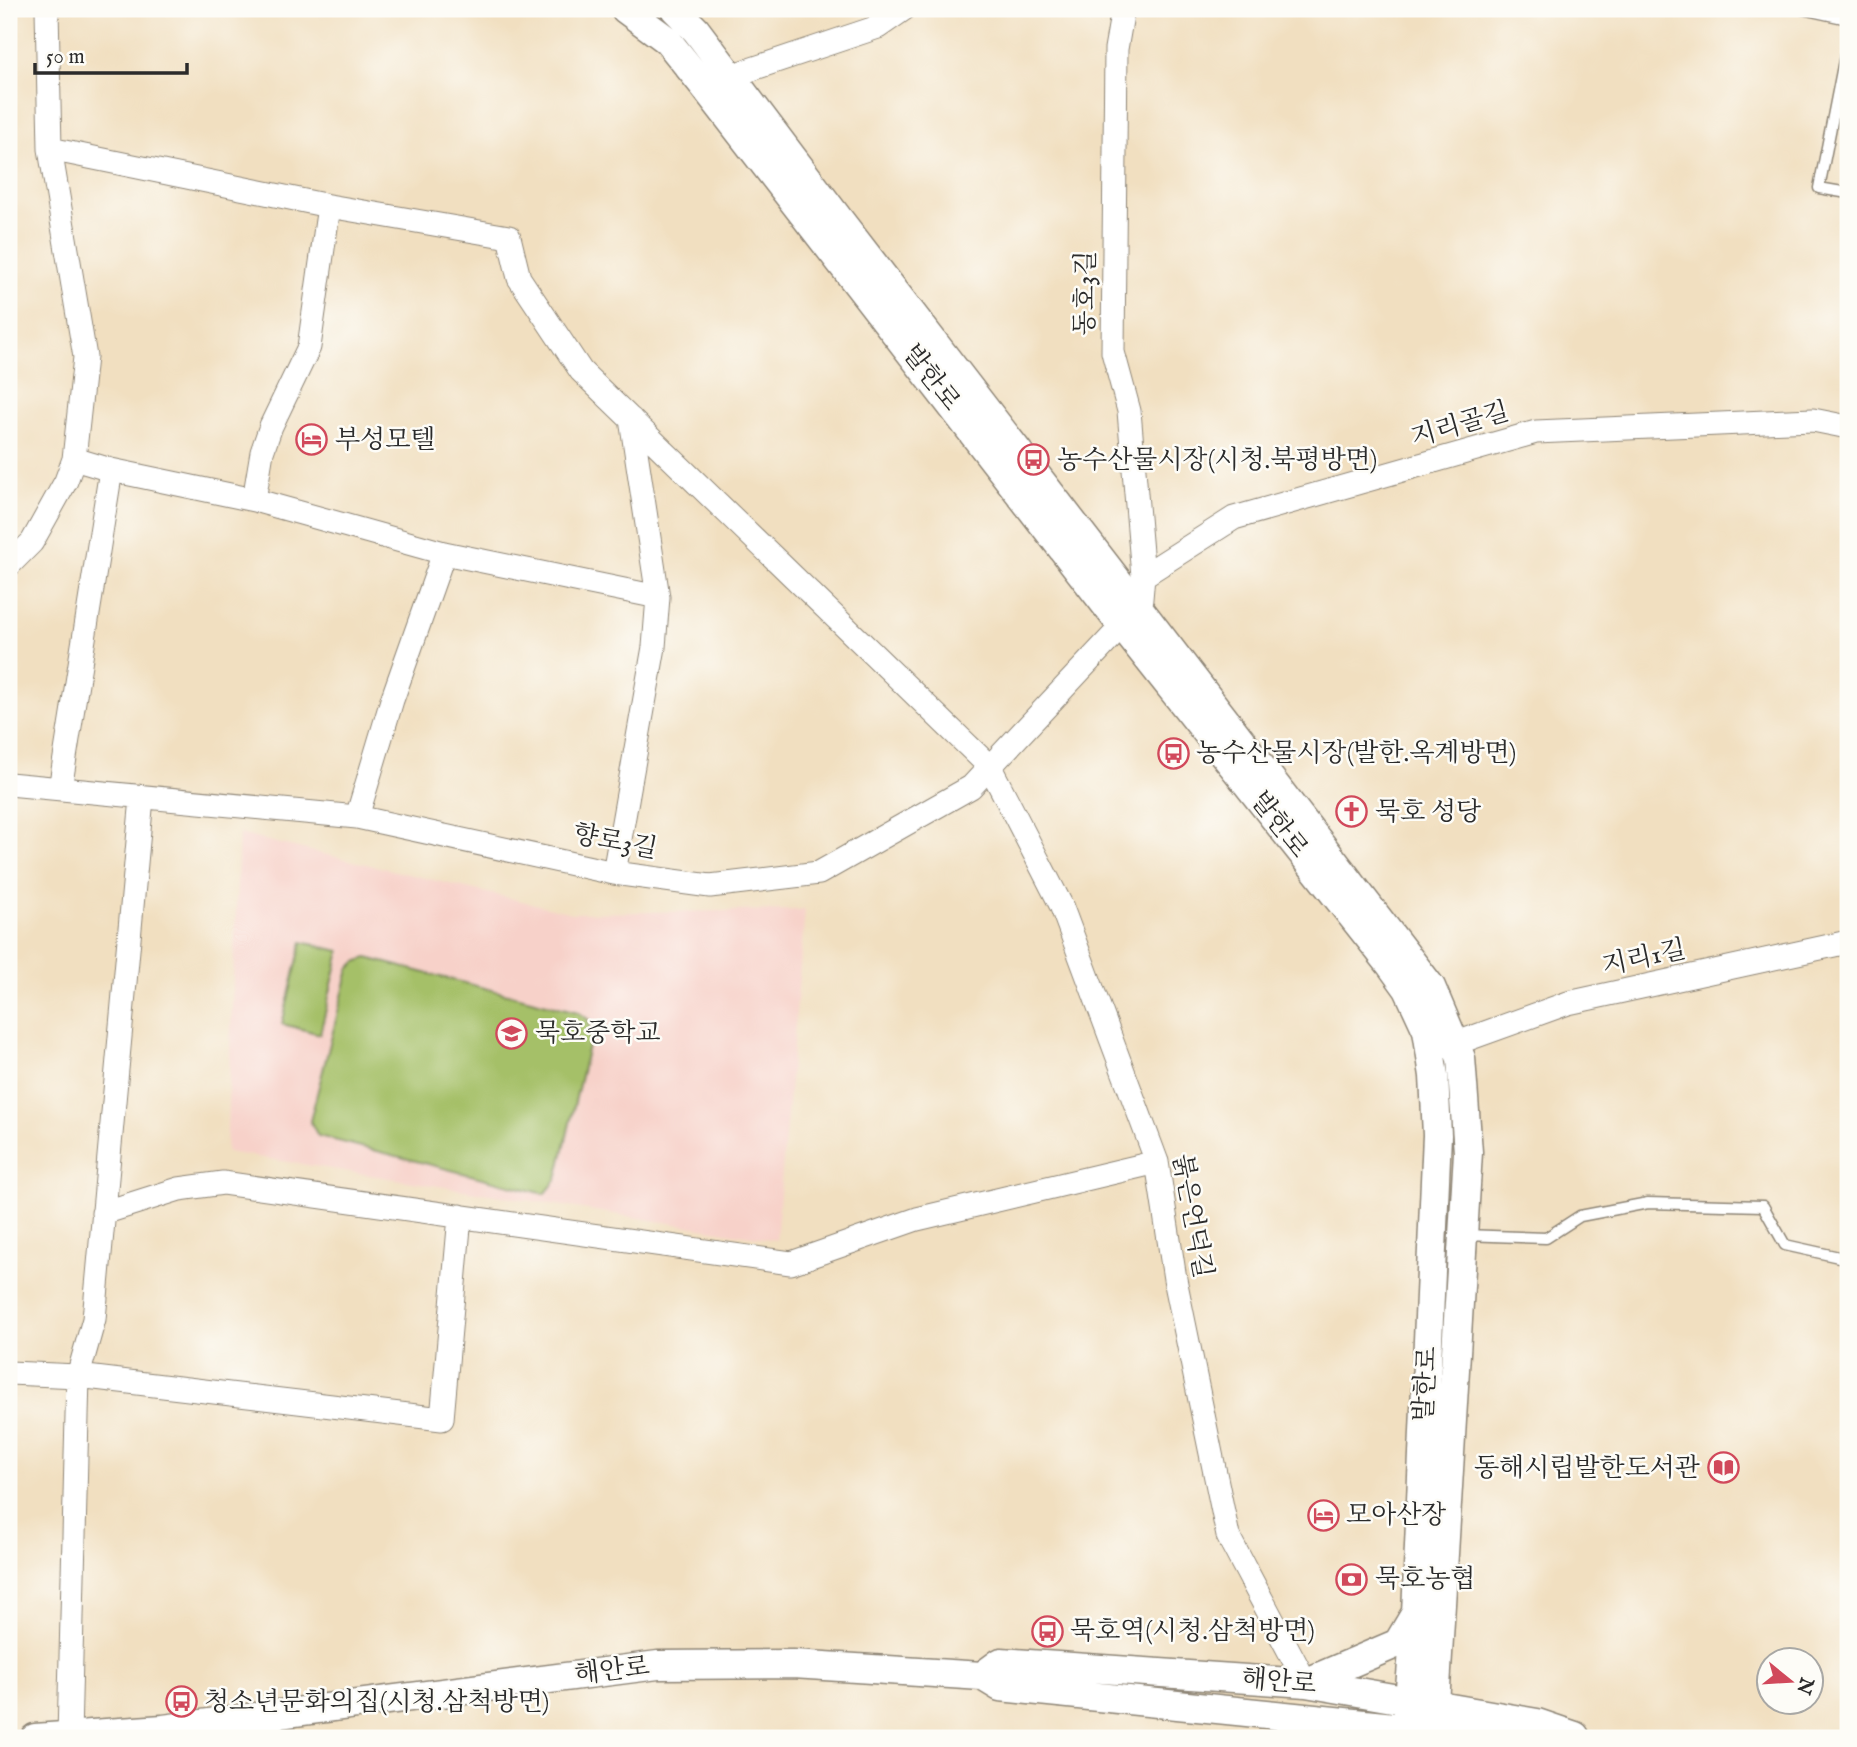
<svg xmlns="http://www.w3.org/2000/svg" width="1857" height="1747" viewBox="0 0 1857 1747" font-family="'IM FELL English','Noto Serif KR',serif">
<style>
.built{fill:#f7d1c9}
.green{fill:#a5c067;stroke:#687649;stroke-width:2}
.lines{fill:none;stroke-linecap:round;stroke-linejoin:round}
.service-casing{stroke:#8e8576;stroke-width:13}
.minor-casing{stroke:#8e8576;stroke-width:25}
.tertiary-casing{stroke:#8e8576;stroke-width:31}
.service{stroke:#fff;stroke-width:10}
.minor{stroke:#fff;stroke-width:23}
.tertiary{stroke:#fff;stroke-width:28}
.labels{text-anchor:middle;dominant-baseline:central;stroke-width:5;stroke-linejoin:round;paint-order:stroke}
.street-label{font-size:26px;fill:#2b2b2b;stroke:#fdfcf7}
.poi-label{font-size:26px;fill:#2b2b2b;stroke:#fdfcf7;text-anchor:start}
</style>
<rect width="100%" height="100%" fill="#fdfcf7"/>
<filter id="ink" filterUnits="userSpaceOnUse"><feTurbulence type="fractalNoise" baseFrequency=".0143" numOctaves="2"/><feDisplacementMap in="SourceGraphic" scale="14" xChannelSelector="R" yChannelSelector="G"/><feConvolveMatrix kernelMatrix="1 2 1 2 8 2 1 2 1" color-interpolation-filters="sRGB"/></filter>
<filter id="wash" filterUnits="userSpaceOnUse"><feTurbulence type="fractalNoise" baseFrequency=".00686" numOctaves="4" result="noise"/><feDisplacementMap in="SourceGraphic" scale="28" xChannelSelector="R" yChannelSelector="G"/><feGaussianBlur stdDeviation="1.57" result="paint"/><feColorMatrix in="noise" values="0 0 0 0 0 0 0 0 0 0 0 0 0 0 0 0 0 1.4 0 .05"/><feComposite in="paint" operator="in"/></filter>
<g filter="url(#wash)">
<rect width="100%" height="100%" fill="#f1dfc0"/>
<!-- built -->
<path class="built" d="M239 834 572 913 805 910 776 1240 226 1152Z"/>
<!-- green -->
<path class="green" d="M302 942 340 951 320 1034 282 1024Z
M367 958 578 1012 589 1020 591 1033 557 1179 545 1194 318 1136 310 1121 349 969 356 962Z"/>
</g>
<g filter="url(#ink)">
<g class="lines">
<defs>
<path id="service" d="M1802 9 1848 19
M1848 40 1819 188 1848 193
M1464 1235 1546 1238 1580 1216 1648 1203 1763 1206 1785 1245 1848 1259"/>
<path id="minor" d="M1123 9 1116 49 1113 352 1129 411 1143 576
M731 76 878 27 904 9
M50 149 329 206 509 237 519 278 581 371 990 767 1061 905 1157 1162 1175 1279 1228 1536 1306 1683
M74 459 111 470 254 500 444 553 658 597
M254 500 262 452 271 426 309 347 329 206
M9 565 32 542 66 481 74 459 85 357 50 149 47 9
M1140 610 1143 576 1234 518 1536 432 1813 420 1848 427
M9 784 357 817 614 873 710 886 819 873 971 787 1122 626
M60 789 111 470
M357 817 392 700 444 553
M614 873 654 647 658 597 631 419
M1457 1043 1568 1003 1848 942
M103 1213 179 1189 223 1183 791 1263 917 1219 1157 1162
M9 1373 78 1376 442 1419 460 1216
M69 1737 78 1376 94 1319 142 798"/>
<path id="tertiary" d="M625 9 667 40 704 86 1122 626 1390 964 1408 989 1427 1030 1434 1076 1437 1135 1416 1614 1406 1738
M675 9 696 30 838 218 1431 987 1461 1058 1468 1152 1433 1738
M982 1676 1001 1662 1306 1683 1537 1723 1575 1736
M1307 1682 1398 1643 1414 1616
M35 1738 163 1729 658 1665 793 1664 982 1676 1000 1687 1502 1738"/>
</defs>
<!-- service casing -->
<use href="#service" class="service-casing"/>
<!-- minor casing -->
<use href="#minor" class="minor-casing"/>
<!-- tertiary casing -->
<use href="#tertiary" class="tertiary-casing"/>
<!-- service -->
<use href="#service" class="service"/>
<!-- minor -->
<use href="#minor" class="minor"/>
<!-- tertiary -->
<use href="#tertiary" class="tertiary"/>
</g>
</g>
<!-- icons -->
<defs>
<symbol id="hotel-ring" viewBox="-11 -11 22 22"><circle r="9.5" fill="#fdfcf7" stroke="#d1495b" stroke-width="1.5"/><path d="M-6-4.5h1.5V1H6V5H4.5V3h-9V5H-6ZM-4 0a1.8 1.8 0 1 1 3.6 0ZM.5 0V-2.5h3Q6-2.5 6 0Z" fill="#d1495b"/></symbol>
<symbol id="bus-ring" viewBox="-11 -11 22 22"><circle r="9.5" fill="#fdfcf7" stroke="#d1495b" stroke-width="1.5"/><path d="M-5-6H5V4H4V6H2V4H-2V6H-4V4H-5ZM-3.5-4V0h7V-4ZM-3.5 1.2v1.5H-2V1.2ZM2 1.2v1.5H3.5V1.2Z" fill="#d1495b"/></symbol>
<symbol id="church-ring" viewBox="-11 -11 22 22"><circle r="9.5" fill="#fdfcf7" stroke="#d1495b" stroke-width="1.5"/><path d="M-1.2-6h2.4v3.5h3.3v2.4h-3.3V6h-2.4V-.1h-3.3v-2.4h3.3Z" fill="#d1495b"/></symbol>
<symbol id="school-ring" viewBox="-11 -11 22 22"><circle r="9.5" fill="#fdfcf7" stroke="#d1495b" stroke-width="1.5"/><path d="M0-5L7-2L0 1L-7-2ZM-4 1L0 2.5L4 1V4Q0 6-4 4Z" fill="#d1495b"/></symbol>
<symbol id="library-ring" viewBox="-11 -11 22 22"><circle r="9.5" fill="#fdfcf7" stroke="#d1495b" stroke-width="1.5"/><path d="M-6-4Q-3-5.5-.7-3.5V5Q-3 3-6 4ZM6-4Q3-5.5 .7-3.5V5Q3 3 6 4Z" fill="#d1495b"/></symbol>
<symbol id="bank-ring" viewBox="-11 -11 22 22"><circle r="9.5" fill="#fdfcf7" stroke="#d1495b" stroke-width="1.5"/><path d="M-6-4H6V4H-6ZM0-2.3a2.3 2.3 0 1 0 0 4.6a2.3 2.3 0 1 0 0-4.6Z" fill="#d1495b"/></symbol>
</defs>
<g fill-rule="evenodd">
<use href="#hotel-ring" x="294" y="422" width="35" height="35"/>
<use href="#bus-ring" x="1016" y="442" width="35" height="35"/>
<use href="#bus-ring" x="1156" y="736" width="35" height="35"/>
<use href="#church-ring" x="1334" y="794" width="35" height="35"/>
<use href="#school-ring" x="494" y="1016" width="35" height="35"/>
<use href="#library-ring" x="1706" y="1450" width="35" height="35"/>
<use href="#hotel-ring" x="1306" y="1498" width="35" height="35"/>
<use href="#bank-ring" x="1334" y="1562" width="35" height="35"/>
<use href="#bus-ring" x="1030" y="1614" width="35" height="35"/>
<use href="#bus-ring" x="164" y="1684" width="35" height="35"/>
</g>
<g class="labels">
<!-- street labels -->
<g class="street-label">
<text transform="translate(1086 293) rotate(-89)">동호3길</text>
<text transform="translate(931 378) rotate(52)">발한로</text>
<text transform="translate(1460 425) rotate(-16)">지리골길</text>
<text transform="translate(1279 825) rotate(52)">발한로</text>
<text transform="translate(615 842) rotate(11)">향로3길</text>
<text transform="translate(1644 958) rotate(-12)">지리1길</text>
<text transform="translate(1192 1216) rotate(80)">붉은언덕길</text>
<text transform="translate(1426 1384) rotate(-87)">발한로</text>
<text transform="translate(612 1671) rotate(-7)">해안로</text>
<text transform="translate(1279 1682) rotate(5)">해안로</text>
</g>
<!-- poi labels -->
<g class="poi-label">
<text x="335" y="440">부성모텔</text>
<text x="1057" y="460">농수산물시장(시청.북평방면)</text>
<text x="1196" y="753">농수산물시장(발한.옥계방면)</text>
<text x="1375" y="812">묵호 성당</text>
<text x="535" y="1033">묵호중학교</text>
<text x="1700" y="1468" text-anchor="end">동해시립발한도서관</text>
<text x="1346" y="1515">모아산장</text>
<text x="1375" y="1579">묵호농협</text>
<text x="1070" y="1631">묵호역(시청.삼척방면)</text>
<text x="204" y="1702">청소년문화의집(시청.삼척방면)</text>
</g>
</g>
<!-- margin -->
<rect width="1857" height="1747" fill="none" stroke="#fdfcf7" stroke-width="35"/>
<!-- north arrow -->
<g transform="translate(1790 1681) rotate(108)"><circle r="33" fill="#fdfcf7" stroke="#a9a8a5" stroke-width="2"/>
<path d="M0-5L12 26L0 18L-12 26Z" fill="#d1495b"/>
<text y="-10" font-size="19" font-weight="bold" text-anchor="middle" fill="#2b2b2b">N</text>
</g>
<!-- scale -->
<path d="M35 63v10h152v-10" fill="none" stroke="#2b2b2b" stroke-width="3.5"/>
<text x="46" y="63" font-size="21" fill="#2b2b2b" stroke="#fdfcf7" stroke-width="5" paint-order="stroke">50 m</text>
</svg>
